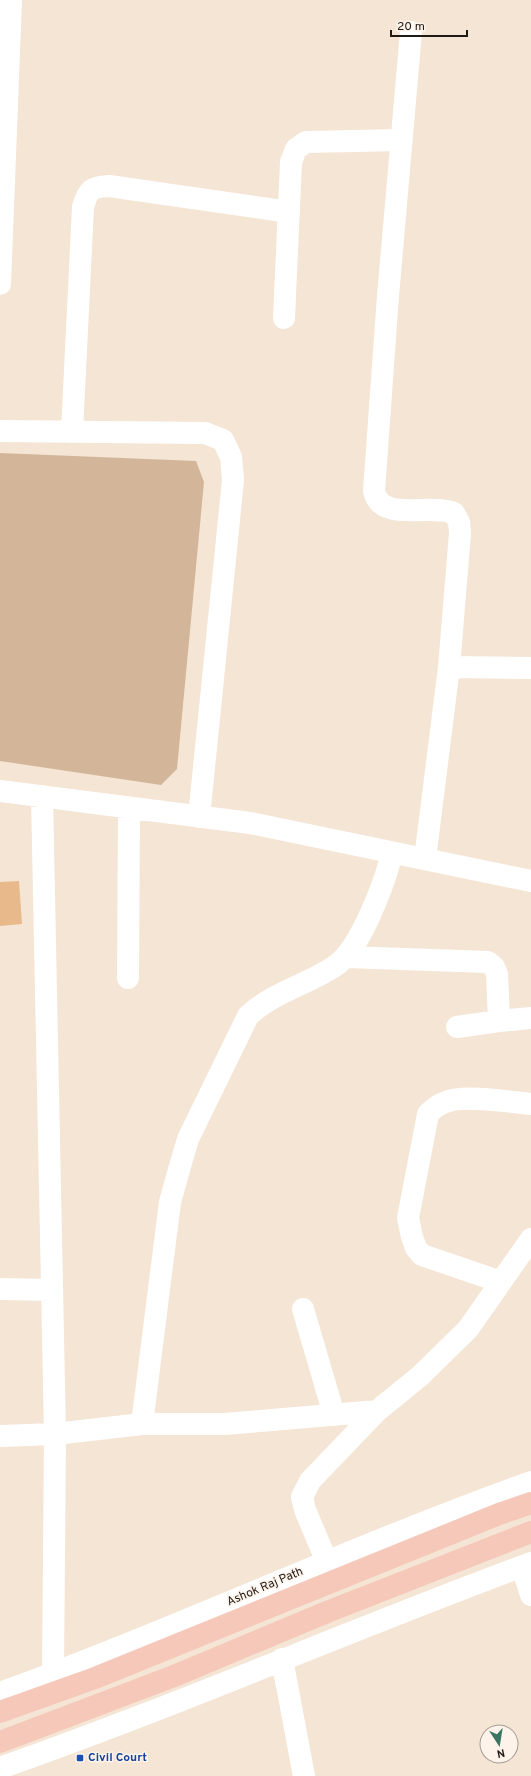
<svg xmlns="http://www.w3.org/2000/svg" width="531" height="1776" viewBox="0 0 531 1776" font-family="Overpass,sans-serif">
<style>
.green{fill:#d3b69a}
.building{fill:#e8b98b}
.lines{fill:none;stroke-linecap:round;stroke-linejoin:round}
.minor{stroke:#fff;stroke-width:22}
.major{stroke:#f6c8b9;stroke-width:22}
.transit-dot{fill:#1a4fb4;stroke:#fdf3ea;stroke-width:1.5}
.labels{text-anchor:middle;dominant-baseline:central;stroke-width:3;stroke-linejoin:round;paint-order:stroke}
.street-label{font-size:12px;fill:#201a15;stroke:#fdf3ea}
.transit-label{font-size:12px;font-weight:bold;fill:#164399;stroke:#fdf3ea;text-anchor:start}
</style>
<rect width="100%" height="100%" fill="#f5e5d5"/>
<!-- green -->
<path class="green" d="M0 453 196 461 204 482 177 769 161 785 0 761Z"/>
<!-- building -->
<path class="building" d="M19 881 22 924 0 926V882Z"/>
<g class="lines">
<!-- minor -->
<path class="minor" d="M411 32 388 296 374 491C381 523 429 503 454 513L459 522 460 533 449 667 425 859
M0 284 11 0
M284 318 291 162 296 149 306 142 400 140
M0 431 205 433 223 440 231 457 233 480 199 817
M72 432 83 207C88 189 92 187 109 186L289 212
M449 667 531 668
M0 791 250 823 531 881
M42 796 55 1434 53 1673
M347 957 488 962 494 967 497 974 499 1021 531 1018
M128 978 129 808
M457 1027 499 1021
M501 1282 422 1255 416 1248 412 1237 408 1218 428 1114C433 1109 439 1104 446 1102 463 1094 511 1102 531 1104
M0 1289 52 1290
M303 1309 334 1415
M142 1424 170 1202 180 1166 188 1139 248 1016C273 992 307 985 335 966 360 950 385 882 392 853
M0 1436 55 1434 142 1424H225L377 1411
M327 1562 305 1510 302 1497 310 1481 377 1411 420 1376 468 1329 531 1239
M522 1567 531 1595
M282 1659 304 1776
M0 1693C179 1628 352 1546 531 1482
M0 1768C179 1705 353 1629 531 1563"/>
<!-- major -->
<path class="major" d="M0 1712 95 1678 499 1514 531 1503
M0 1742 174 1676 327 1612 531 1532"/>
</g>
<!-- markers -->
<rect class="transit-dot" x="76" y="1754" width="8" height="8" rx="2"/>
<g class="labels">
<!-- street labels -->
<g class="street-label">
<text transform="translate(265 1587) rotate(-23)">Ashok Raj Path</text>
</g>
<!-- transit labels -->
<g class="transit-label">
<text x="88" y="1758">Civil Court</text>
</g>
</g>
<!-- north arrow -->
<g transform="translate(499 1744) rotate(168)"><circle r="19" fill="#fdf3ea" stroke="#a59c95"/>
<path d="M0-3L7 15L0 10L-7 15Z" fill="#387663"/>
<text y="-6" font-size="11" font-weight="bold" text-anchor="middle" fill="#201a15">N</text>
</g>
<!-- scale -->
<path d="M391 30v6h76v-6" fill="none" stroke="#201a15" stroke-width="2"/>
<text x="397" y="30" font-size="12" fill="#201a15" stroke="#fdf3ea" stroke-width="3" paint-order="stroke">20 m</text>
</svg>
